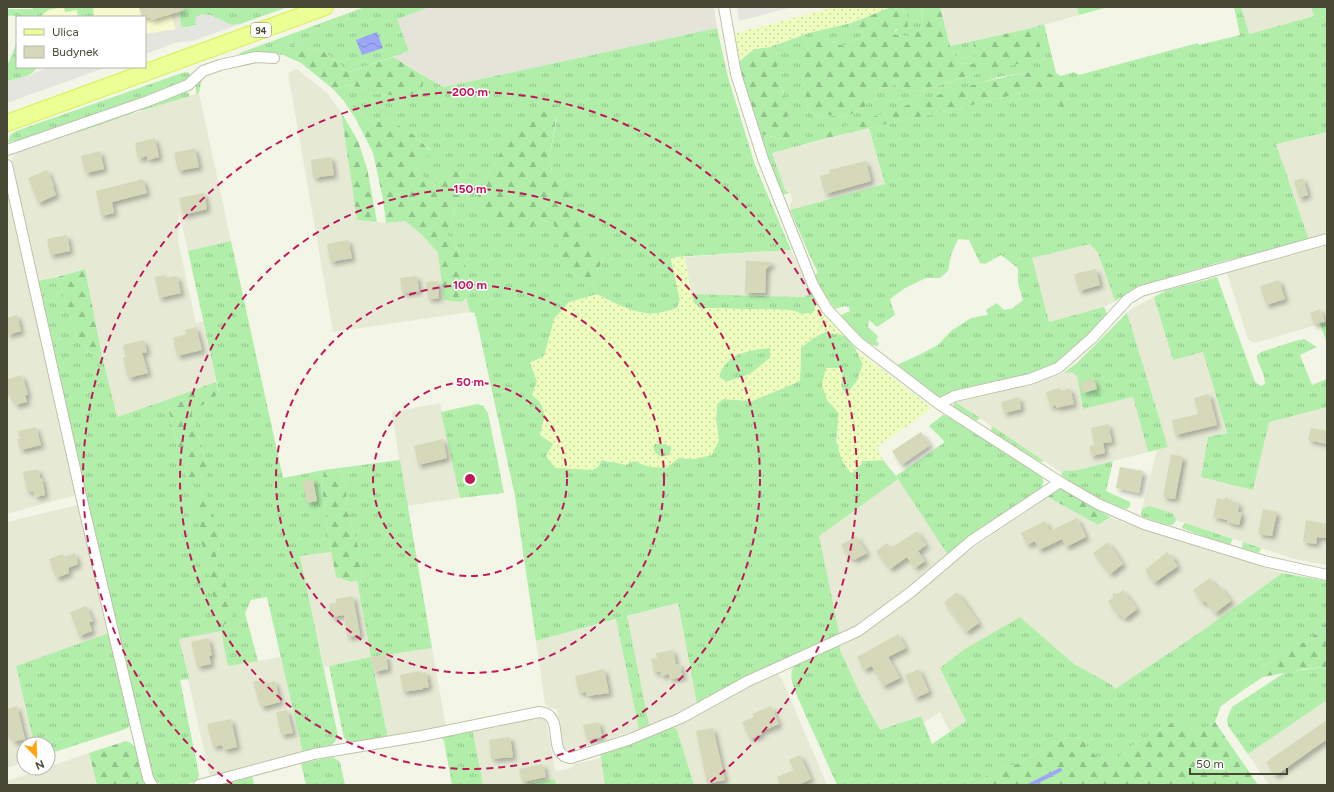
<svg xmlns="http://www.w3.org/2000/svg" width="1334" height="792" viewBox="0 0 1334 792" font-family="Figtree,sans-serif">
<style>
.residential{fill:#e6ead4}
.commercial{fill:#f7f9cf}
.industrial{fill:#e4e4d8}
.grass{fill:url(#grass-tufts);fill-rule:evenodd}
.forest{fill:url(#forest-firs)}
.sand{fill:url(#sand-dots);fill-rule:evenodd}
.garden{fill:#b0eeaa}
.parking{fill:#e5e5df}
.water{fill:url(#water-waves)}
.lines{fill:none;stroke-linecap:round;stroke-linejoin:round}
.stream{stroke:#9ca7f9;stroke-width:4}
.building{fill:#d6d8ba;filter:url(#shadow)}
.street-casing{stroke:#bec2a8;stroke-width:12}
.primary-casing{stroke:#d8f158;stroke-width:18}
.street{stroke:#fff;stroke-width:10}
.primary{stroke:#ecff95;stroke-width:16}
.ring{fill:none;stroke:#c2185b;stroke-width:2;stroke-dasharray:7 5}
.labels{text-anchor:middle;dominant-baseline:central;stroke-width:3;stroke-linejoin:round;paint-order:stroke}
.shield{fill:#fff;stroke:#7e8071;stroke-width:1}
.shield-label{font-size:9px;font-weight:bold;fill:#474934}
.centre{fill:#c2185b;stroke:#fff;stroke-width:2}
.ring-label{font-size:12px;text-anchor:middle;font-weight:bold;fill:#c2185b;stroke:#fff;stroke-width:3;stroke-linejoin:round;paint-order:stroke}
</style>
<defs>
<pattern id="grass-tufts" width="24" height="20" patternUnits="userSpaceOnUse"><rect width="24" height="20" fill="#b0eeaa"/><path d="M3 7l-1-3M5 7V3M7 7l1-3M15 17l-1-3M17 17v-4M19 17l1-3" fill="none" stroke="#91c38b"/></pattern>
<pattern id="forest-firs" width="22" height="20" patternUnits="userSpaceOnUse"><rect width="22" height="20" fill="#b0eeaa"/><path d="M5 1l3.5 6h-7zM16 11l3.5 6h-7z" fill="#91c38b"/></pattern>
<pattern id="sand-dots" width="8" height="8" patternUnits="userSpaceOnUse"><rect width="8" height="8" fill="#edfdbe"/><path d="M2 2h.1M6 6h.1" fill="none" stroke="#cddaa4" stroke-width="1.8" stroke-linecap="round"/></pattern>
<pattern id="water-waves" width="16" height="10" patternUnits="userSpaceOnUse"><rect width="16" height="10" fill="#9ca7f9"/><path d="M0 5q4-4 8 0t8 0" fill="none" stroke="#818aca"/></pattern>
<filter id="shadow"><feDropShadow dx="3.5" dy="3.5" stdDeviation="2" flood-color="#0004"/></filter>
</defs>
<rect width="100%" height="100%" fill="#f3f5e6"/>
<!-- residential -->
<path class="residential" d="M169 7H179L181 25 186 28 175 29Z
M940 7H1077L1079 15 1036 27 950 46Z
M1241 7H1311L1314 16 1248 34Z
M297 69 328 94 341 112 357 220 386 223 405 221 421 234 438 253 445 300 462 302 466 298 470 312 333 332 288 73Z
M199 93 231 241 188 251 179 211 178 241 196 323 203 321 216 382 117 417 102 355 85 269 37 281 12 158 16 153 104 123Z
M869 128 885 184 790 210V204L793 200 789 191 785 190 772 153Z
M1327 131V228L1323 236 1309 240 1276 144 1323 133Z
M7 190 76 495 7 514Z
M1090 244 1098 253 1115 301 1104 307 1049 322 1032 258Z
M1327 246V322L1255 343 1252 342 1248 339 1227 273Z
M791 250 811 293 804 297 691 294 685 257Z
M1154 297 1173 360 1203 352 1227 433 1208 437 1201 477 1253 490 1269 421 1327 407V565L1295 559 1142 509 1157 450 1168 447 1127 313 1133 308Z
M1069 372 1074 373 1077 376 1083 409 1133 397 1148 452 1078 470 1063 471 1062 473 955 402Z
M440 403 460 498 406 506 392 412Z
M898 479 948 555 916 581 840 637 818 536Z
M1048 497 1098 525 1110 517 1130 525 1282 573 1202 631 1115 689 1112 685 1074 664 1020 617 940 668 966 721 950 732 940 712 923 723 920 716 880 731 861 696 840 650V646L848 643 927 585 959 558Z
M77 505 109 633 16 666 34 744H24V762L7 768V522Z
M331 552 336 577 351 582 357 580 371 657 432 648 446 727 388 738 371 657 324 667 300 556Z
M678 603 697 704 643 728 587 746 568 750 563 747 557 709 549 708 545 704 536 641Z
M221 630 228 666 281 657 303 753 210 777 179 639Z
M773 673 779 675 782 679 827 785H694L677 730 673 726 734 692Z
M1327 700V785H1269L1248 754Z
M537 717 546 719 555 771 569 769 574 764 601 758 605 785H556L555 779 520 785H483L472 728Z
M89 753 97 785H7V781Z"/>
<!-- commercial -->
<path class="commercial" d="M37 7H169L175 29 145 34V17H28Z"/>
<!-- industrial -->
<path class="industrial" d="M430 7H714L717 28 444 87 393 57 409 51 397 19Z"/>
<!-- grass -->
<path class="grass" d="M37 7H93L94 17H78L77 10 65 12 64 7 48 10 40 17C29 17 18 15 7 16V9H31Z
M179 7H288L240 24 232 25 210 15C201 21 192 30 181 26Z
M365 7H430L397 19 409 51 349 72 321 49 311 50 297 44 285 49 283 55 271 53 242 57 239 55 240 53Z
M902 7H923L922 27C911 37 908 38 894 34L907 15Z
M1077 7H1108L1079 15Z
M1234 7H1241L1249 34 1314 16 1315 19 1327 15V131L1323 133 1276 144 1309 240 1224 261 1142 285 1115 301 1098 253 1090 244 1032 258 1049 322 1104 307 1107 314 1091 332 1051 368 1035 374 943 397 938 396 899 368 897 365 921 354 938 345 951 331 971 318 988 315 986 310 997 303 1004 310 1013 308 1023 300 1018 283V268L1001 255 985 264 980 263 969 240 958 239 951 255 948 271 940 278H926L905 288 890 299 895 315 877 327 869 320 868 327 878 336 876 341 879 343 878 346C868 347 847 323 841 315L850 311 849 307 845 306 835 309 823 292 815 275 818 272 813 263 790 210 885 184 869 128 964 107 1049 86 1055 93 1063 113 1066 84 1030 72 999 77 825 133 820 140 772 153 785 190 790 193 784 194 781 193 757 133 786 140C789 117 789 88 770 72L778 54 770 47 808 33 851 23 850 29 861 31 864 35 843 46 826 39 815 59V67L802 76 808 109 816 116 828 115 845 117 864 108 874 91 896 85 904 90 920 91 1040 54 1036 27 1044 24 1056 73 1061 76 1074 72 1079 75 1198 43 1199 45 1240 35Z
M717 28 728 77 755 165 791 250 674 257 671 259 680 300 677 308C667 311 656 315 646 313 631 312 610 301 597 294L549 343 544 356 530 363 537 381 540 401 545 415 540 435 608 462 634 461 650 467 679 458 694 459 719 440 716 420 717 404 723 399 752 401 800 381 801 348 813 338 825 332 846 336 856 350 863 364 857 381 846 395 841 386 843 368 827 400 839 413 836 441 852 473 864 461 883 460 896 476 945 442 929 426 943 415 951 417 1041 476C1046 483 1042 487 1037 494L948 555 898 479 819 536 840 637 697 704 678 603 627 616 649 725 639 729 616 619 536 641 515 496 475 313 470 312 466 298 470 294 459 250 447 234 452 225 454 207 436 185 426 180 417 169 431 150 414 135 382 115 373 125 361 114 351 99 344 101 333 89 351 85 371 93 407 97 422 91 424 76 444 87ZM557 117 549 160 553 174 570 200V213L583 235 603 258 592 285 570 272 554 224 539 219 485 179 498 158Z
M973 41 975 57 973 64 959 63 950 46Z
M17 42V67H37C33 77 18 78 8 81L7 80 8 64Z
M267 61 207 73 202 77 199 93 196 94C196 89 195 84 198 79 207 65 251 63 267 61Z
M188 72 190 74V78L187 82 31 138 8 142 10 135 16 131 182 73Z
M184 91 188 92 190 96 141 111 142 108Z
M131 111 134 113 76 133 80 129Z
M231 241 283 478 324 470 322 488 331 552 300 556 338 736C331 752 317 750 303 753L267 597 251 600 245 613 258 661 228 666 221 631 179 639 189 679 180 680 199 775 198 780C191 785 169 788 161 784 155 782 153 777 151 772L91 523 37 281 57 277 79 342 89 352 102 355 117 417 166 400 188 484 207 464 192 415 193 409 207 403 219 393 188 251ZM205 493 220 545 215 561 221 576 219 623Z
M1217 277 1255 382 1261 386 1265 384C1265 373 1258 365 1257 357 1257 354 1259 354 1261 352L1295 341 1304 339 1317 347 1300 355 1312 385 1327 379V407L1269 422 1253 490 1201 477 1208 437 1227 433 1203 352 1173 360 1154 297 1167 290Z
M811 293C815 300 817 306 813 313L802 314 792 310 700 308 694 303 691 294 804 297Z
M1127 313 1168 447 1148 452 1133 397 1083 409 1077 376C1072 371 1068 372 1062 374L1078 362Z
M1327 322V343L1320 324Z
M771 347 770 358 750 374 726 382 719 377C725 353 750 350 771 347Z
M955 402 980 418 975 422 955 408 953 406Z
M477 404 483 406 488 413 504 493 460 498 441 412Z
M992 426 1044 461 1041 462 1039 461 991 431Z
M655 444H666L672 448 669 455 661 457 655 453 653 447Z
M400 460 432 648 371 657 388 738 353 743 345 739 343 734 329 666 371 657 357 580 362 579 361 557 347 508 346 485 339 468Z
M1113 461 1106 491 1130 502V506L1127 509 1122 508 1086 492 1061 475 1063 471 1078 470Z
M1149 506 1172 513C1177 518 1177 521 1172 525H1168L1143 517 1141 514 1142 509Z
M1185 523 1233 539 1230 544 1214 540 1182 528Z
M1243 542 1261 548 1259 553 1242 548Z
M1282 573 1327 581V621L1326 623 1308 641 1295 645 1260 669 1242 691 1221 706 1215 722 1197 733 1188 725 1178 719 1123 751 1115 765 1096 756 1081 739 1068 737 1015 765 995 767 986 776 983 785H837L797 696C792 681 786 671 800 660L840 646V650L861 696 880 730 921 716 932 744 966 721 940 668 965 649 1020 617 1074 664 1112 685 1115 689 1202 631Z
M109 633 130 723 129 727 123 730 48 754V744H34L16 666Z
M1327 667V700L1248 754 1228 726 1227 719 1232 707 1286 672Z
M673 726 677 730 694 785H605L600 752Z
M472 728 483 785H452L444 741 441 737Z
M333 757 340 762 345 785H306L301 763Z
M252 774 254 785H213Z
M555 779 556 785H520Z"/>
<!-- forest -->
<path class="forest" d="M891 7H902L907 15 908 29H896L894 34C907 39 912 36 922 27L923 7H940L950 46 959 63 973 64 975 57 973 41 1036 27 1041 54 1034 60 971 75 920 91 904 90 896 85 874 91 864 108 845 117 828 115 816 116 808 109 802 76 815 67V59L799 63 798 54 800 46 826 39 843 46 864 35 861 31 850 29 851 23Z
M297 44 311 50 321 49 349 72 393 57 424 76 422 91 407 97 371 93 351 85 333 89 301 63 283 55 285 49Z
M770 47 778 54 779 65 770 72 777 77 787 102 788 124 795 133 794 139 786 140 757 133 738 65 740 61 754 49Z
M1030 72 1050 74 1067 84 1069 109 1063 113 1055 94 1049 86 964 107 869 128 820 140 825 133C892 111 960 84 1030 72Z
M351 99 361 114 373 125 382 115 414 135 431 151 417 169 426 180 436 185 447 169 458 172 466 182 465 201 454 207 452 225 447 234 459 250 468 274 470 294 462 302 444 300 438 253 421 234 405 221 386 223 383 199 373 153 357 121 344 101Z
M547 103 558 107 549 160 553 174 563 179 570 200V212L581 216 588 230 583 235 603 258 592 285 570 272 556 251 558 240 554 224 539 219 532 227 509 231 484 217 476 200 485 179 498 158 511 130Z
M341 112 358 141 367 168 377 222 357 220Z
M85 269 102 355 89 352 79 342 57 277Z
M216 382 219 393 207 403 193 409 192 415 207 464V476L198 484H188L166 400Z
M339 468 346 485 347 508 361 557 362 579 351 582 336 577 331 552 322 488 324 470Z
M1058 489H1063L1110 517 1098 525 1048 497Z
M205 493 210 500 220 545 215 561 229 592 234 619 228 624 219 623 192 498Z
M1326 623H1327V667L1304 669 1263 677 1242 691 1260 669 1295 645 1308 641Z
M1178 719 1188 725 1197 733 1215 722 1258 785H983L986 776 995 767 1015 765 1068 737 1081 739 1096 756 1114 764 1123 751Z
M126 741 131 743 135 747 144 785H97L89 753Z"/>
<!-- sand -->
<path class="sand" d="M835 7H891L851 23 808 33 770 47 754 49 740 60 738 65 733 34Z
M674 257H685L691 294 694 303 700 308 792 310 802 314 813 313 815 309V299L828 318 846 336 825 332 813 338 801 348 800 381 752 401 723 399 717 404 716 420 719 440 712 455 694 459 679 458 666 468 650 467 634 461 626 465 602 460 598 467 592 470 555 468 546 456 553 444 540 435C545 417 549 408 532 395L537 381 530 363 544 356 554 319 569 302 597 294C610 301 631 312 646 313 656 315 667 311 677 308L680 300 671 259ZM770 348V358L750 374 727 382 719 377C725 353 750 350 770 348ZM655 444H666L672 448 669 455 661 457 655 453 653 447Z
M856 350 931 407 927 412 877 447 883 460 864 461 851 473C834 454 837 437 839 413L827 400 822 385 826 368H843L841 386 846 395 857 381 863 364Z"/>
<!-- garden -->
<path class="garden" d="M1311 7H1327V15L1315 19Z"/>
<!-- parking -->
<path class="parking" d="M737 7H792L739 21Z
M202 14 210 15 232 25 240 24 192 41 178 42 145 54V34L195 26 196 17Z
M48 67H107L7 103V82L30 75Z"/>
<!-- water -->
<path class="water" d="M377 32 383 48 362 55 356 40Z"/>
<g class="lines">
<!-- stream -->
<path class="stream" d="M1030 785 1060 770"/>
</g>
<!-- building -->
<path class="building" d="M139 7H184V10L151 20 150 17 146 18 145 17H142Z
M155 138 159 157 148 160 147 156 138 159 135 143Z
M195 148 199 167 178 171 174 153Z
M100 151 104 169 85 173 81 156Z
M331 157 334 175 313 178 311 160Z
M866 161 871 181 825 194 820 176 830 173 829 170Z
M47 170 54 186 53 187 56 195 38 203 28 178Z
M1303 178 1308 195 1299 198 1294 181Z
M143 179 147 193 112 202 114 213 101 216 96 191Z
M204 193 207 209 183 215 179 198Z
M67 235 70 251 50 255 47 239Z
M348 240 352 258 330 262 327 244Z
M746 261 773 262 766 269 765 293H745Z
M1096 269 1100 285 1079 291 1074 274Z
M165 275 166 278 177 276 181 293 159 298 155 277Z
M417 276 419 291 402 293 400 278Z
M1279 280 1285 299 1266 305 1260 286Z
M438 281 439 298 428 299 426 282Z
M1320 309 1325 321 1314 325 1310 313Z
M17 315 21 331 7 335V318Z
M196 327 202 350 177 356 173 338 186 334 185 330Z
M144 340 147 352 142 353 148 373 128 378 123 357H126L123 345Z
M22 375 28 395H25L27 402 15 405 13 399H11L9 394 7 393V379Z
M1094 379 1097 389 1083 393 1080 382Z
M1060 388 1061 391 1070 388 1074 404 1056 408V405L1050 407 1046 392Z
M1209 394 1217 425 1175 435 1172 420 1198 414 1194 398Z
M1019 397 1021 409 1004 413 1001 402Z
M1108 424 1112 442 1103 443 1105 453 1091 456 1089 446 1094 445 1091 428Z
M36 427 41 445 20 450 17 439H20L18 431Z
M1311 428 1327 431V444L1308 440Z
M921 432 930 445 901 465 892 451Z
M443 439 447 458 418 465 414 446Z
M1171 454 1183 457 1175 499 1163 497Z
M1120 467 1143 471 1139 493 1116 488Z
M38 469 40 478H42L45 495 35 497 33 491 27 492 23 472Z
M313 479 317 501 307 503 302 481Z
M1227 497 1230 501 1239 503 1238 512 1242 513 1239 525 1227 522 1228 520 1213 517 1217 498 1223 500Z
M1263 509 1277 512 1272 536 1258 534Z
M1077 518 1086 537 1066 547 1062 539 1039 550 1035 541 1027 545 1021 533 1045 521 1050 531Z
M1306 520 1327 524 1326 538 1317 537 1316 544 1303 542Z
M917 531 926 545 918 551 925 561 915 568 907 557 890 569 876 551 887 543 891 548Z
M856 536 867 553 854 560 852 557 850 559 841 545Z
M1108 542 1123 564 1110 574 1093 553Z
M1167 552 1170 556H1174V561L1178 566 1154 583 1145 570Z
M75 553 78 564 68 568 69 573 56 578 49 559 63 554 64 557Z
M1210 578 1217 588 1220 586 1231 601 1215 613 1205 601 1202 603 1193 590Z
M1123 590 1137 609 1124 619 1120 614 1118 615 1108 601 1113 598V593L1118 594Z
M957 592 960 596 979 623 966 632 944 602Z
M353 596 360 635 347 637 344 615 331 617 329 604 336 603V599Z
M86 606 93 621 89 622 92 631 79 636 70 612Z
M898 634 906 648 888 657 900 678 883 686 872 666 864 670 857 657Z
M208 638 212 655 209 656 211 664 197 667 191 642Z
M673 650 676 665 680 664 683 677 670 679 669 674 661 676 660 671 654 673 651 659 657 658 656 653Z
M386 655 388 669 374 672 371 657Z
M604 669 609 693 587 696 586 692 579 693 575 676Z
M919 669 929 692 915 698 905 675Z
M420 671V673L426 672 429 687 423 688V689L403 692 400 675Z
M264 679 265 684 275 681 280 702 261 707 260 703H259L253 682Z
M17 706 25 739 12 742 11 735 7 736V709Z
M771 706 779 724 760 732 762 734 750 739 742 722 754 717 752 714Z
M287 710 293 733 281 735 276 712Z
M231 719 237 747 224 750 222 745 213 747 207 724Z
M1327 720V739L1275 776 1266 762Z
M599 722 602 737 587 740 583 725Z
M713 728 725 780 707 784 696 731Z
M510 737 513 757 491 759 489 740Z
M800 755 811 779 798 785H780L777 777 794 770 789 760Z
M543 764 546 777 522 782 519 769Z"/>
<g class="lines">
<defs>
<path id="street" d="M724 7 736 74 763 159 813 285 827 309 858 342 939 404 1060 482 1098 504 1144 524 1264 561 1327 575
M7 150 148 101 188 85 203 71 220 65 256 57 274 58
M7 165 82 500 148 778 152 785
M939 404 955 396 1030 379 1058 368 1092 338 1128 299 1141 291 1327 239
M199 785 314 754 422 736 539 712C568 714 544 755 571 758L628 740 681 718 748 681 858 631 911 592 971 541 1060 482"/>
<path id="primary" d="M7 123 325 7"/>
</defs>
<!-- street casing -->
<use href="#street" class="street-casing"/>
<!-- primary casing -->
<use href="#primary" class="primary-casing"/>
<!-- street -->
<use href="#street" class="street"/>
<!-- primary -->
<use href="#primary" class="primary"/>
</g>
<!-- distance rings -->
<g class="ring">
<circle cx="470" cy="479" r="97"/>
<circle cx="470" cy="479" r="194"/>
<circle cx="470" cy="479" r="290"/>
<path d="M232 784A387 387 0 1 1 708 784"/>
</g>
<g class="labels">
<!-- shield labels -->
<rect class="shield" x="251" y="23" width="20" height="14" rx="3"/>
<g class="shield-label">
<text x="261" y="30">94</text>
</g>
</g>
<circle cx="470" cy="479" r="6" class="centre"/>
<g class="ring-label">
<text x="470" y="96">200 m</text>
<text x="470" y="193">150 m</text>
<text x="470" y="289">100 m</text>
<text x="470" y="386">50 m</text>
</g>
<!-- border -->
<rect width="1334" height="792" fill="none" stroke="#474934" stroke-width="16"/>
<!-- legend -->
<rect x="16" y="16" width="130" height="52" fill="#ffffff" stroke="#b5b6ae"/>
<rect x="24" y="29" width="20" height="6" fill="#ecff95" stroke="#b5b6ae"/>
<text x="52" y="36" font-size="12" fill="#474934">Ulica</text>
<rect x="24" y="46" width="20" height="12" fill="#d6d8ba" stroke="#b5b6ae"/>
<text x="52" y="56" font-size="12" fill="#474934">Budynek</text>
<!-- north arrow -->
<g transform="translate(36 756) rotate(157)"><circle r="19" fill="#ffffff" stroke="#b5b6ae"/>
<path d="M0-3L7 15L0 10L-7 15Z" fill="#ffa413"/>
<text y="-6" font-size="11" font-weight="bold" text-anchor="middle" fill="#474934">N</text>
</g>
<!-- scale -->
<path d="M1190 768v6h97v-6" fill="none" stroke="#474934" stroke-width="2"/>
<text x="1196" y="768" font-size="12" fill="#474934" stroke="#ffffff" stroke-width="3" paint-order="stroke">50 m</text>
</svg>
